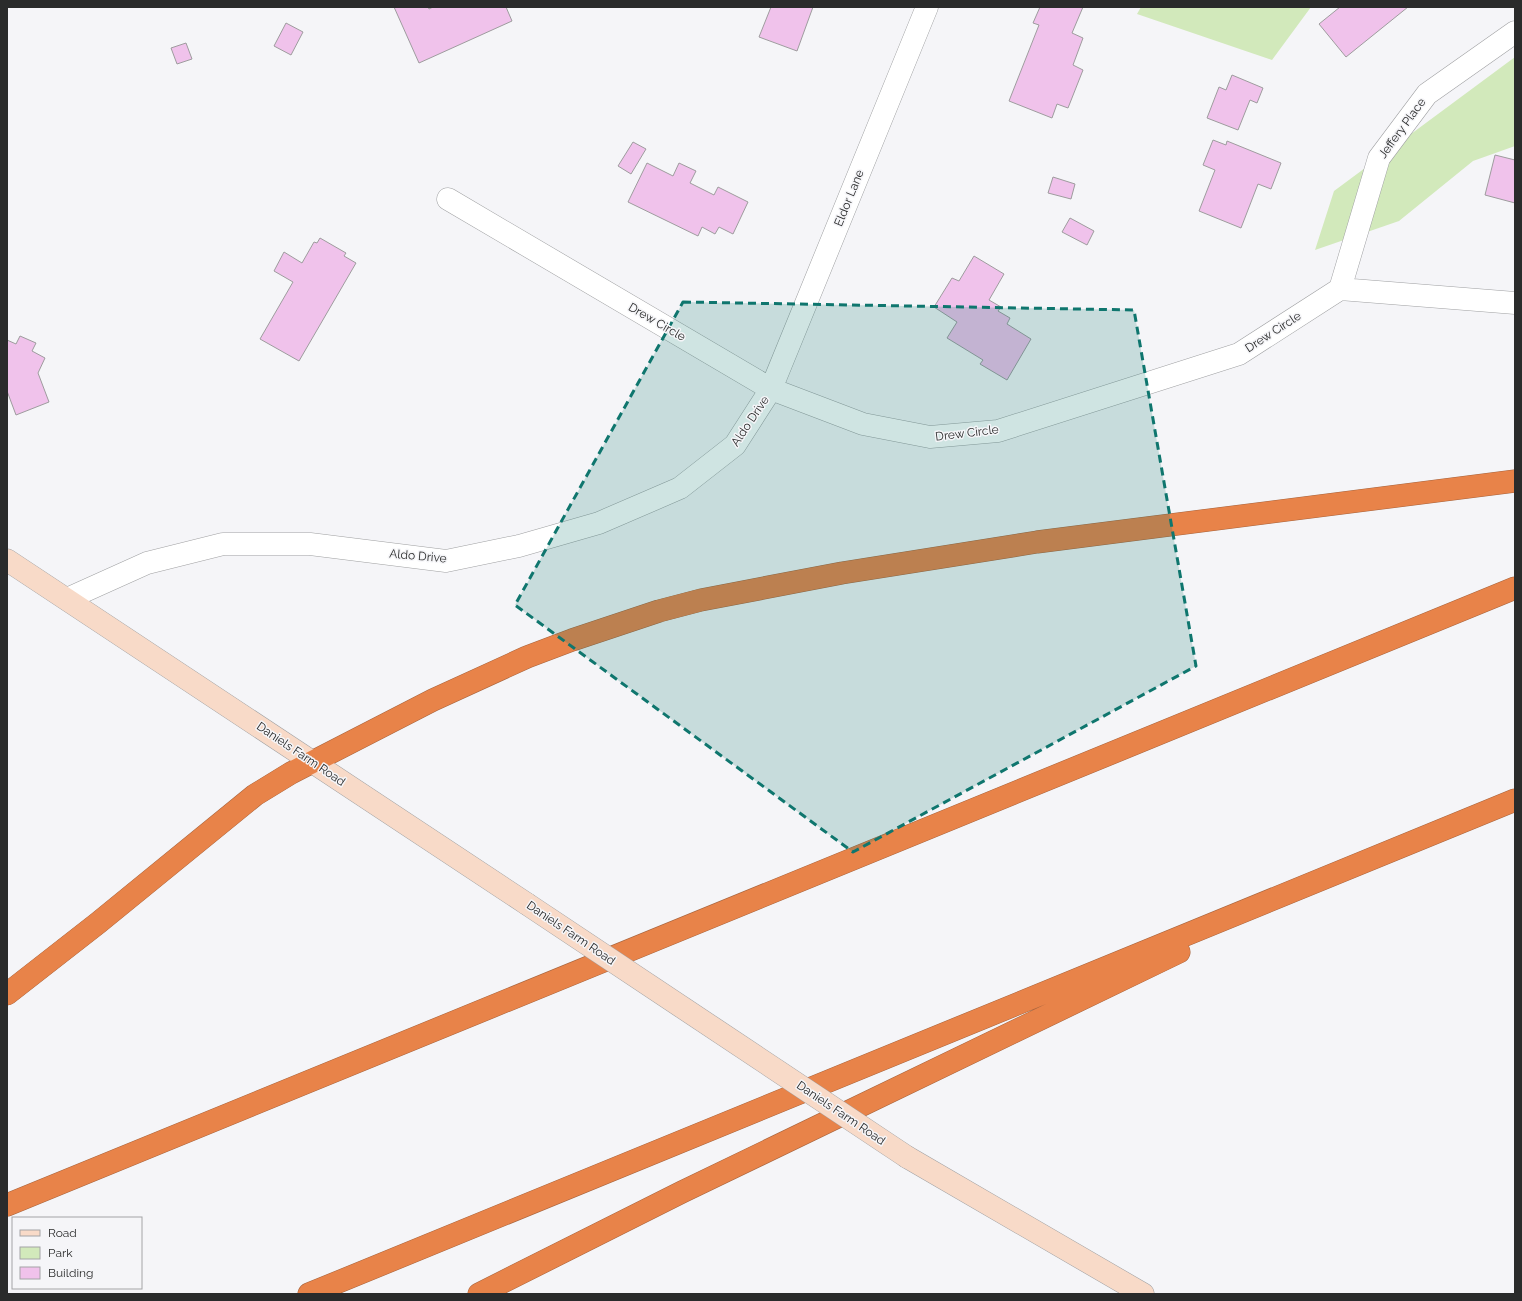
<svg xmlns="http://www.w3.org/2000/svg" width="1522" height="1301" viewBox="0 0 1522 1301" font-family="Raleway,sans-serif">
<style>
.green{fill:#d2e9bb}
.building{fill:#f0c2eb;stroke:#9e9c9e}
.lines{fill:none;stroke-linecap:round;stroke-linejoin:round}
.street-casing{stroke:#9fa0a2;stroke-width:23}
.secondary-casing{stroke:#9fa0a2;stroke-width:23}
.highway-casing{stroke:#a6643e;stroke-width:23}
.street{stroke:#fff;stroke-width:22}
.secondary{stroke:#f8dac8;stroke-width:22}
.highway{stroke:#e88349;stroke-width:22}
.secondary-bridge-casing{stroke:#9fa0a2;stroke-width:23;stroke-linecap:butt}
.secondary-bridge{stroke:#f8dac8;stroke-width:22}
.marked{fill:#0f766e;fill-opacity:0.2;stroke:#0f766e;stroke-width:3;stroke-dasharray:8 5;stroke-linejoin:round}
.labels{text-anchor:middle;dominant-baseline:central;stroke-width:3;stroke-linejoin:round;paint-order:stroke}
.street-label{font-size:12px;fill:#2a2b2b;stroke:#f5f5f8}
</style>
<rect width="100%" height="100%" fill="#f5f5f8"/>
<!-- green -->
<path class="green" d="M1141 7H1311L1272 60 1137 14Z
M1515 57V146L1473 161 1399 221 1315 250 1334 191Z"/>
<!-- building -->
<path class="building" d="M394 7H428L429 9 433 7H506L512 21 419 63Z
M771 7H813L797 51 759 37Z
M1040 7H1083L1072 33 1083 38 1073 65 1083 70 1068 108 1057 104 1052 118 1009 101 1039 25 1033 23Z
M1340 7H1408L1346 57 1319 24Z
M286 23 303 32 291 55 274 46Z
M186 43 192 59 177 64 171 48Z
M1232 75 1263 88 1257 103 1250 100 1238 130 1207 118 1219 87 1226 90Z
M1213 140 1226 145 1227 141 1281 163 1271 189 1258 184 1241 228 1199 211 1215 170 1203 165Z
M633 142 646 149 631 174 618 166Z
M1495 155 1515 160V203L1485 195Z
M647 163 673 176 679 163 696 171 690 183 714 195 718 187 748 202 733 234 719 227 715 234 702 227 698 236 628 202Z
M1053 177 1075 184 1071 199 1048 193Z
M1070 218 1094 231 1087 245 1062 232Z
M320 238 346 253 344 256 356 263 299 361 260 339 293 282 274 271 284 252 302 263 314 242 317 243Z
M974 256 1004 274 989 300 1001 307 998 311 1010 318 1007 324 1031 339 1007 380 980 364 983 360 947 338 957 322 934 307 952 278 959 281Z
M20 336 36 343 32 351 45 358 38 373 49 402 16 415 7 391V340L16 344Z"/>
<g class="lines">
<defs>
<path id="street" d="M448 199 771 389 863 424 930 437 998 431 1239 354 1340 289 1515 303
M1340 289 1379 158 1427 94 1515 32
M67 599 147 563 223 544H310L446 561 519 546 599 523 680 488 735 445 771 389 927 7"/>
<path id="secondary" d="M7 560 527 904
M907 1157 1143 1294"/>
<path id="highway" d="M7 994 98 923 255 795 291 773 433 700 527 657 572 640 659 611 701 600 842 573 1037 542 1515 481
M7 1205 1515 588
M309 1294 1515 800
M479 1294 682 1192 1179 952"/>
</defs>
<!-- street casing -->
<use href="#street" class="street-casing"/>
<!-- secondary casing -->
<use href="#secondary" class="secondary-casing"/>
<!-- highway casing -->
<use href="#highway" class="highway-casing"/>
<!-- street -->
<use href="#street" class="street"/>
<!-- secondary -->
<use href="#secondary" class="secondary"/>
<!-- highway -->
<use href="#highway" class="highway"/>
<defs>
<path id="secondary-bridge" d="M527 904 907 1157"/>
</defs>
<!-- secondary-bridge casing -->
<use href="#secondary-bridge" class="secondary-bridge-casing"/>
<!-- secondary-bridge -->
<use href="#secondary-bridge" class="secondary-bridge"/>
</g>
<!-- marked area -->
<path class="marked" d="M683 302 1134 310 1196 666 853 852 515 605Z"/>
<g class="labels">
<!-- street labels -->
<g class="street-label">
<text transform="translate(1402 128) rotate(-54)">Jeffery Place</text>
<text transform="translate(849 198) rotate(-68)">Eldor Lane</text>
<text transform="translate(657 322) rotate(30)">Drew Circle</text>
<text transform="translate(1273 332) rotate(-33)">Drew Circle</text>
<text transform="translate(750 421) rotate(-56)">Aldo Drive</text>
<text transform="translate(967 433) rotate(-7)">Drew Circle</text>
<text transform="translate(418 556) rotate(5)">Aldo Drive</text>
<text transform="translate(301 754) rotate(34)">Daniels Farm Road</text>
<text transform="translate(571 933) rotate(34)">Daniels Farm Road</text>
<text transform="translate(841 1113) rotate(34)">Daniels Farm Road</text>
</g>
</g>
<!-- border -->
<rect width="1522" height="1301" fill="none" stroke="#2a2b2b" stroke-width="16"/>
<!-- legend -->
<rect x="12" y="1217" width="130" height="72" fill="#f5f5f8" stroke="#a4a4a6"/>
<rect x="20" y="1230" width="20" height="6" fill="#f8dac8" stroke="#a4a4a6"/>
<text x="48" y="1237" font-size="12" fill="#2a2b2b">Road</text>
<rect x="20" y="1247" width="20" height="12" fill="#d2e9bb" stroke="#a4a4a6"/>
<text x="48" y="1257" font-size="12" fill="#2a2b2b">Park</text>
<rect x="20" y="1267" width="20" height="12" fill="#f0c2eb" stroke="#a4a4a6"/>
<text x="48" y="1277" font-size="12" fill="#2a2b2b">Building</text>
</svg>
